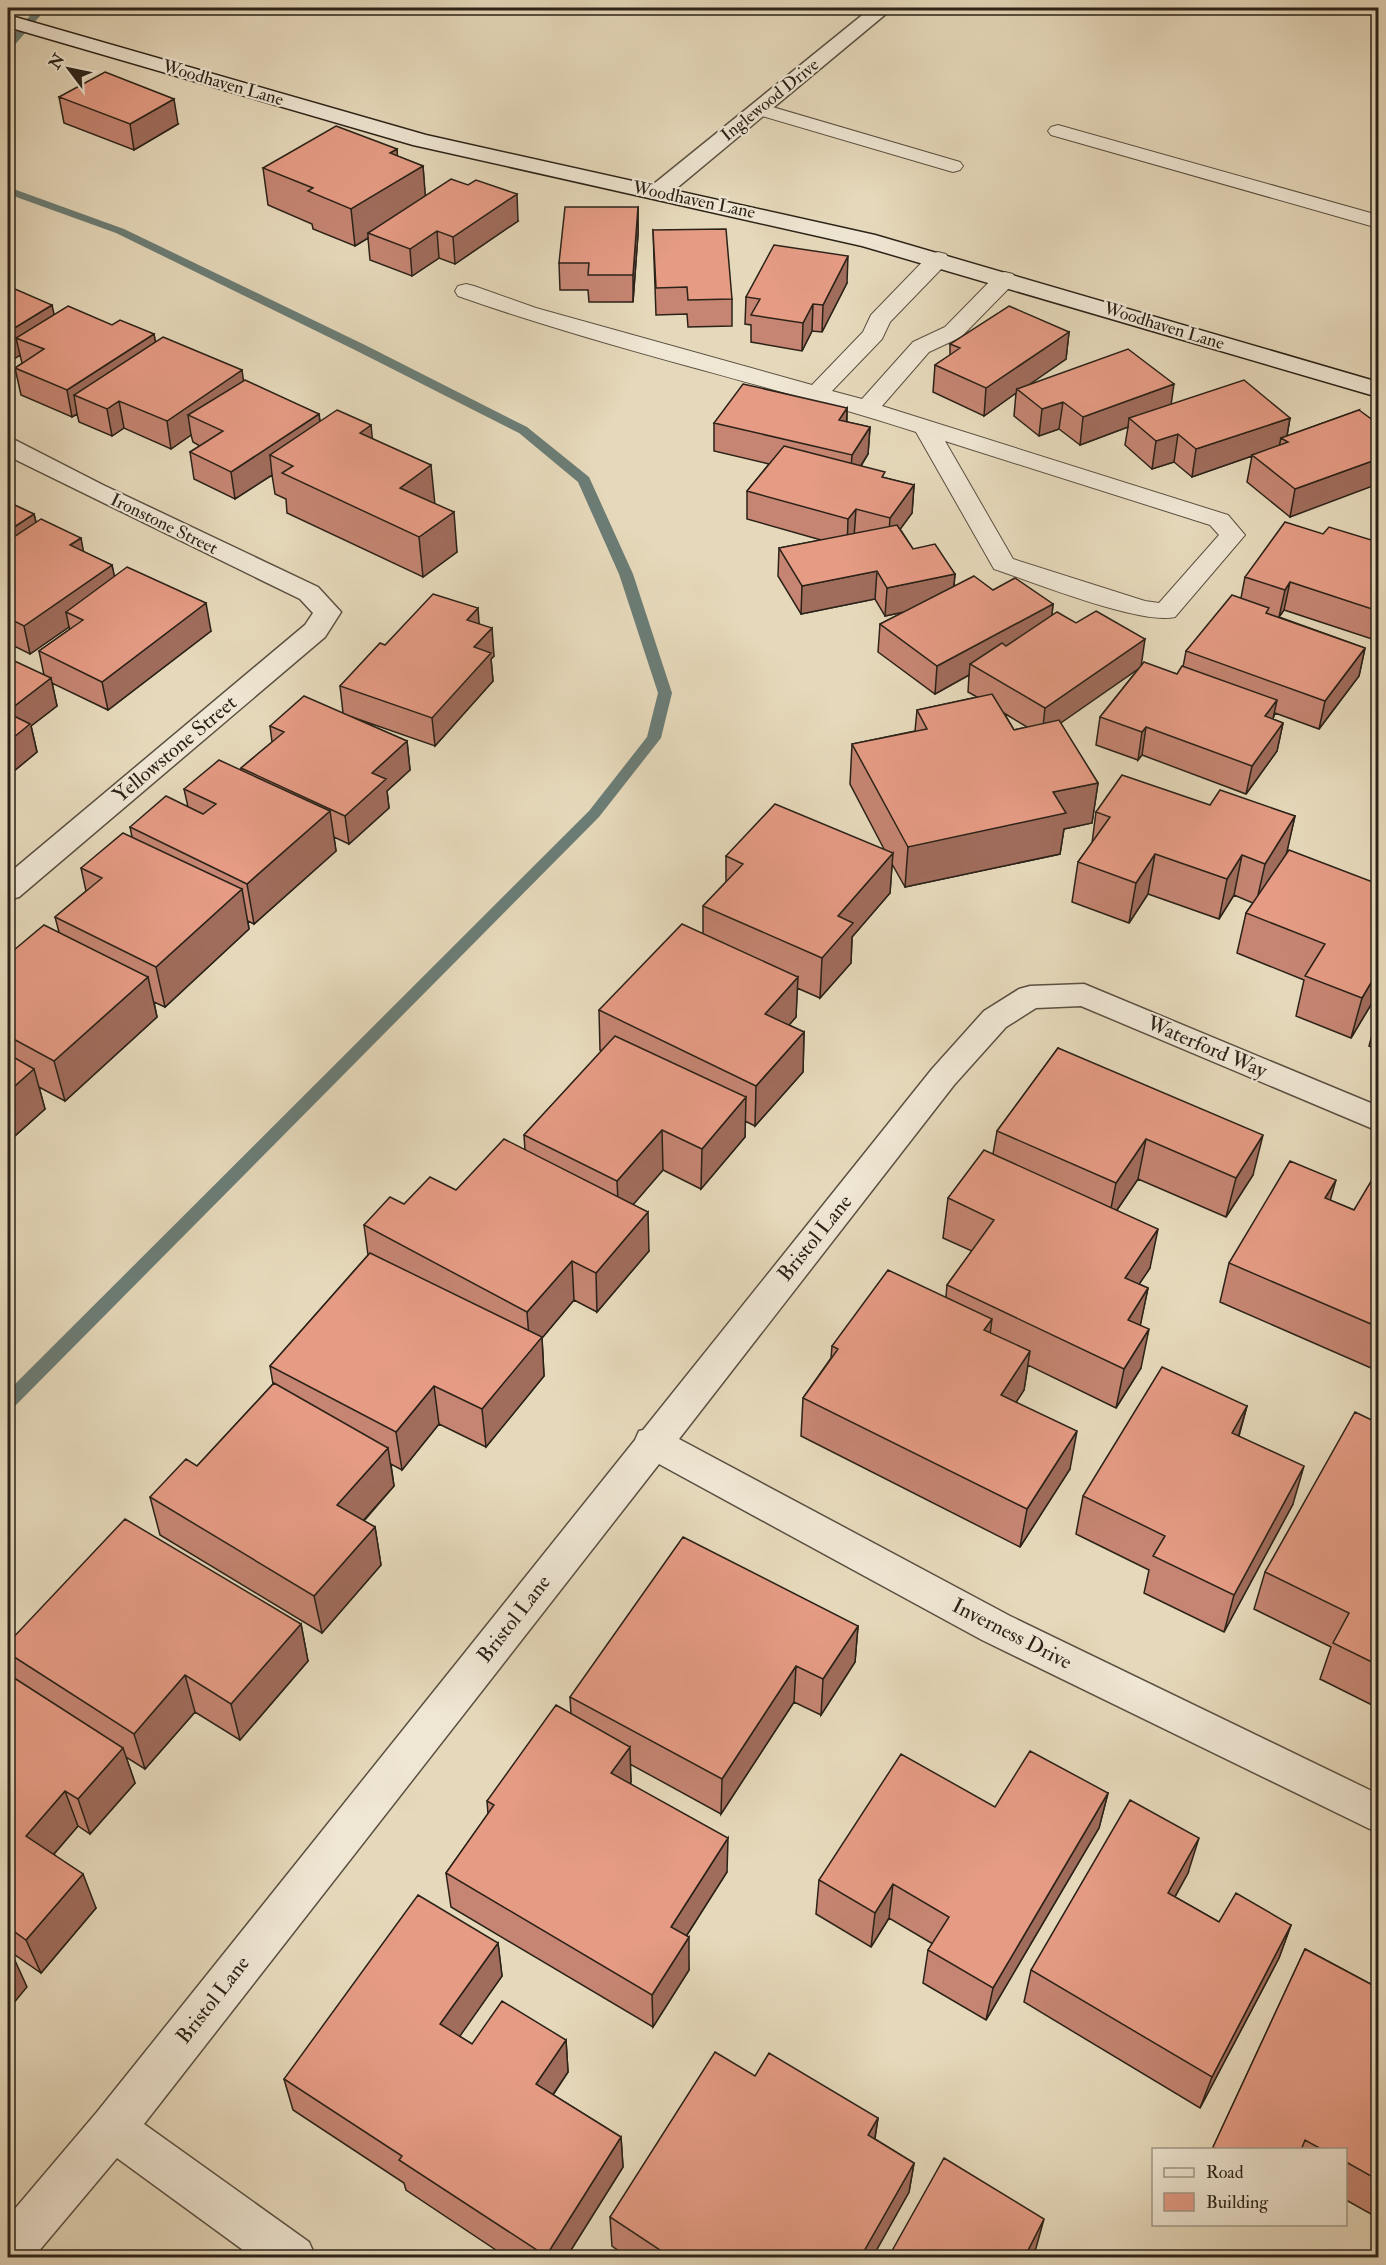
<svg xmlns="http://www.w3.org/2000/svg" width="1386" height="2265" viewBox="0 0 1386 2265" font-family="'IM FELL Double Pica',serif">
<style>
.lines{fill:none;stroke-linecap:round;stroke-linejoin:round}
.stream{fill:#6b7d76;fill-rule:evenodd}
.lane-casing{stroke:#5a5041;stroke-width:2}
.street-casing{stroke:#5a5041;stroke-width:3}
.secondary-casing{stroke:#2b2218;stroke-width:3}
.lane{fill:#efe6d3;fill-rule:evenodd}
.street{fill:#efe6d3;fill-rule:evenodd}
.secondary{fill:#efe6d3;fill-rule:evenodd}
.wall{fill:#c58572;stroke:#2b2218;stroke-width:1.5;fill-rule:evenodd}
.shaded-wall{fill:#a06c5c;stroke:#2b2218;stroke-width:1.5}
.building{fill:#e59b84;stroke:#2b2218;stroke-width:1.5}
.labels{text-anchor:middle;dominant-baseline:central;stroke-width:4.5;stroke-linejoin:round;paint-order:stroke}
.far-street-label{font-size:18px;fill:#2b2218;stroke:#efe6d3}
.street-label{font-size:21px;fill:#2b2218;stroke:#efe6d3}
</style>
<rect width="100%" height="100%" fill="#e6d9bb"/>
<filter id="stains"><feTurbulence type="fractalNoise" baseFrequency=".00333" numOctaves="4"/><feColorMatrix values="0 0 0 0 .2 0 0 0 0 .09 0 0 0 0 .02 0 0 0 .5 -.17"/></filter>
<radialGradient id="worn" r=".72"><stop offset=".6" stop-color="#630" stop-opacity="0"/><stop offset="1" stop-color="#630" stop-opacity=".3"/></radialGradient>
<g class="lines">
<!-- stream -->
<path class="stream" d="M37 8H47L12 48 8 49V40Z
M8 187 124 229 365 345 527 427 589 477 633 574 672 693 661 738 599 817 14 1407 8 1409V1391L589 811 647 737 658 693 619 574 578 482 519 433 357 351 116 233 8 194Z"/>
<defs>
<path id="lane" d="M759 103 960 162 963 166 960 170 953 172 946 170 752 113 749 109 752 105Z
M1058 125 1378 215V228L1051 135 1048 131 1051 127Z
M938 252 946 254 949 259 946 264 890 322 882 339 832 391 862 399 913 342 945 327 997 274 1005 272 1013 274 1016 279 1013 284 961 337 929 352 882 406 1228 515 1245 535 1175 617C1140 625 1033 582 994 569L916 432C764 383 608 349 458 296L455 291 458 286 466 284 474 286 536 308 812 385 863 332 871 315 930 254ZM945 441 1210 525 1219 535 1159 603 1145 601 1013 559Z"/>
<path id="street" d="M871 8H893L666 197 658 199 650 197 647 192 650 187Z
M8 438 17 441 103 485 318 587 341 612 325 637 19 897 8 900V874L305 625 313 613 300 599 8 456Z
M1084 984 1378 1106V1131L1081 1006 1036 1008 1006 1027 954 1085 679 1439 1010 1616 1378 1794V1833L982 1640 659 1464 144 2124 309 2242 316 2258H254L117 2158 33 2258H8V2217L97 2112 635 1440 639 1431 643 1430 932 1069 984 1011 1019 989 1030 986Z"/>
<path id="secondary" d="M8 15 426 135 875 235 1378 382V397L862 246 413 145 8 27Z"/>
</defs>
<!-- lane casing -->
<use href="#lane" class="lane-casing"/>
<!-- street casing -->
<use href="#street" class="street-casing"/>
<!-- secondary casing -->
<use href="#secondary" class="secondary-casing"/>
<!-- lane -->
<use href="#lane" class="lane"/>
<!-- street -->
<use href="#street" class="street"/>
<!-- secondary -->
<use href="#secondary" class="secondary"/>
</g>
<!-- wall -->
<path class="wall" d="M59 97 178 124 134 150 64 123Z
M397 149V156L423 166 425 196 518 221 455 264 439 258 412 276 370 260 368 238 355 246 313 229 312 224 268 205 263 168Z
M638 207V234L633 302H589L588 290H560L559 263Z
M653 230 732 299V326L688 327 687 314 656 315Z
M847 283 822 332 812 331 802 351 751 342V325L745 324 746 297Z
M8 286 54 315 112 325 154 334 155 342 319 414 320 421 372 438 435 504 457 552 423 577 287 513 286 499 275 494 272 475 235 499 194 479 190 452 200 446 193 442 191 435 171 449 124 428 112 436 79 422 77 414 72 417 21 395 15 368 22 363 20 355 8 363Z
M1069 332 1066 359 1029 384 1171 404 1290 418 1287 436 1359 410 1290 517 1247 482 1252 456 1192 477 1174 462 1152 469 1125 445 1128 427 1080 445 1059 429 1039 436 1014 416 1016 393 984 416 933 392 935 365 950 355V344Z
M847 408V422L870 427 868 454 861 466 885 478 914 485 912 513 900 529 913 549 955 574 954 587 993 590 1053 604 1052 615 1141 665 1177 674 1183 667 1186 651 1241 598 1245 577 1323 534 1378 542V641L1284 610 1279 617 1365 648 1359 676 1319 729 1275 713 1273 719 1283 723 1277 751 1246 794 1142 755 1138 760 1096 745 1100 717 1139 668 1060 723 1098 783 1092 823 1064 829 1060 854 905 887 892 864 890 893 852 937 851 963 820 998 797 988 796 1017 789 1025 804 1032 803 1072 755 1126 745 1121V1137L701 1189 663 1170 633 1204 649 1251 597 1312 574 1300 542 1338 544 1376 486 1447 439 1424 402 1470 391 1464 394 1486 364 1521 375 1527 381 1565 322 1633 160 1535 150 1497 197 1466 273 1384 270 1366 368 1255 364 1225 404 1204 456 1190 525 1150 524 1135 602 1051 600 1050 599 1010 703 934V906L726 882V856L884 849 850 784 852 744 915 731 917 710 977 697 968 692 969 675 935 694 878 652 880 624 904 612 885 616 875 599 801 614 778 576 779 548 821 540 747 519V491L769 464 714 451V423ZM1004 713 1027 727 1014 730Z
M8 502 34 514 36 522 84 552 112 565 114 576 211 631 108 710 52 683 57 706 31 726 37 752 8 776 44 675 39 651 70 629 69 627 30 654 8 643Z
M479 623 494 656 491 659 493 681 435 746 352 717 407 741 410 770 387 791 389 808 349 844 334 837 336 851 254 924 248 921 249 929 165 1007 154 1002 157 1017 65 1101 39 1087 45 1109 8 1142V955L59 932 55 917 86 891 81 868 132 837 130 827 188 807 184 789 241 770V768L272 742 270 726 343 713 340 686 385 645Z
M1210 805 1295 816 1286 854 1378 993 1351 1038 1296 1016 1304 980 1237 953 1246 913 1253 903 1234 895 1219 919 1148 894 1129 923 1072 902 1078 862 1092 843 1096 812Z
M1378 1013V1050L1369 1046Z
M1058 1048 1253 1175 1226 1217 1138 1179 1117 1210 1150 1268 1139 1284 1148 1288 1140 1325 1141 1368 1116 1408 1028 1365 1024 1390 1016 1402 1070 1469 1020 1547 801 1436 803 1398 831 1358 832 1346 946 1297 947 1285 972 1251 943 1238 948 1198 993 1154 997 1131Z
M1378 1180V1355L1371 1368 1220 1302 1229 1263 1330 1200 1354 1210Z
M1247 1406 1239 1436 1293 1504 1224 1632 1144 1593 1149 1570 1076 1534 1083 1496Z
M1378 1423V1708L1320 1679 1331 1647 1254 1609 1265 1572Z
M301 1624 308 1661 240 1740 195 1712 145 1769 126 1757 135 1783 90 1834 78 1826 54 1854 96 1908 41 1973 8 1950V1674L12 1677 8 1665V1643Z
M858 1626 855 1662 821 1715 794 1702 721 1814 630 1764 631 1782 630 1783 727 1872 687 1935 689 1970 653 2027 451 1907 446 1873 488 1814 487 1801 571 1714 570 1697Z
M1108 1793 1099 1828 986 2020 923 1983 928 1950 933 1944 889 1918 871 1947 816 1914 819 1880 995 1807Z
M1188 1873 1175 1897 1219 1922 1291 1925 1279 1958 1200 2108 1024 2002 1031 1970Z
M498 1943 502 1976 459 2036 472 2044 566 2040 568 2072 553 2095 621 2137 623 2167 566 2258H508L406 2190 404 2183 293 2110 284 2079Z
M1305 1949 1378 1988V2218L1346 2200V2150H1212Z
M755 2076 878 2118 875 2139 914 2163 909 2192 872 2258H629L612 2246 610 2217Z"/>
<!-- shaded-wall -->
<path class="shaded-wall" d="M174 99 178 124 134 150 130 124Z
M397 149 399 180 423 166 426 204 368 233V238L355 246 351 209 390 153Z
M517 194 518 221 455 264 453 237Z
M638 207V234L633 302V275Z
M437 231 439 258 412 276 410 249Z
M848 256 847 283 822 332 823 305Z
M813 304 812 331 802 351 803 323Z
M52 305 58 332 16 338 20 355 8 363V332Z
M1069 332 1066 359 1020 391 1017 389 1016 393 984 416 986 388Z
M154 334 159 361 74 395 77 414 72 417 67 390Z
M242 370 246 398 188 415 191 435 171 449 167 421Z
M1174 384 1170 412 1129 418 1128 427 1080 445 1083 417Z
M119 401 124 428 112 436 107 409Z
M1063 402 1059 429 1039 436 1042 409Z
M847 408 846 435 839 420Z
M319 414 322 442 270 455 272 475 235 499 231 472Z
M1290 418 1286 441 1281 438 1279 447 1252 455V456L1192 477 1196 449Z
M371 425 375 464 360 433Z
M870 427 868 454 850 483 852 455Z
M1178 434 1174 462 1152 469 1156 441Z
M1378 459V484L1290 517 1295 489Z
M431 465 435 505 400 488Z
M914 485 912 513 888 546 890 518Z
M856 509 854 537 847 547 848 519Z
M454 512 457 552 423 577 419 537Z
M34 514 40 541 8 564V531Z
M81 538 86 565 70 545Z
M112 565 118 593 66 612 69 627 30 654 24 626Z
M877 571 875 599 801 614 802 586Z
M955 574 952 602 885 616 887 588Z
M1290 582 1284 610 1279 617 1285 590Z
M206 603 211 631 108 710 102 682Z
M1053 604 1050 632 970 664 969 675 935 694 937 666Z
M478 608 480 636 467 620Z
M492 628 494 656 491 659 493 681 435 746 432 718 474 647Z
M1145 639 1141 667 1042 736 1045 708Z
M1365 648 1359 676 1319 729 1325 701Z
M51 678 57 706 31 726 37 752 8 776V711Z
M1277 700 1271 728 1265 716Z
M1283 723 1277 751 1246 794 1252 766Z
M1146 727 1142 755 1138 760 1142 732Z
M407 741 410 770 387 791 389 808 349 844 345 816 372 773Z
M1098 783 1092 823 1064 829 1060 854 905 887 908 847 1053 792Z
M330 811 336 851 254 924 247 884Z
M1295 816 1286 856 1256 904 1265 864Z
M893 853 890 893 852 937 851 963 820 998 822 958 838 916Z
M1155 854 1148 894 1129 923 1136 883Z
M1242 855 1234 895 1219 919 1227 879Z
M242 889 249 929 165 1007 156 967Z
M1378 971V993L1351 1038 1362 998Z
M148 977 157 1017 65 1101 54 1061Z
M798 977 796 1017 764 1054 765 1014Z
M804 1032 803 1072 755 1126 756 1086Z
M34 1069 45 1109 8 1142V1092Z
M746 1097 745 1137 701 1189 702 1149Z
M662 1130 663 1170 619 1221 617 1181Z
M1263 1135 1253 1175 1226 1217 1236 1178Z
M1146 1139 1138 1179 1108 1223 1116 1183Z
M1336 1180 1325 1219V1198Z
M648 1212 649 1251 597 1312 596 1273Z
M1158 1229 1150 1268 1117 1317 1125 1278Z
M572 1261 574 1300 542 1338 544 1376 486 1447 482 1409 530 1350 527 1312Z
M1148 1288 1140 1327 1128 1320Z
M992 1319 987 1358 984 1330Z
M1149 1329 1141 1368 1116 1408 1124 1369Z
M1378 1346V1355L1371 1368Z
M1030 1351 1024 1390 996 1433 1001 1395Z
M434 1386 439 1424 402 1470 396 1432Z
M1247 1406 1236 1444 1232 1433Z
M1077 1431 1070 1469 1020 1547 1027 1509Z
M388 1448 394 1486 344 1542 337 1505Z
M1304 1466 1293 1504 1224 1632 1234 1595Z
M375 1527 381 1565 322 1633 314 1596Z
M301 1624 308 1661 240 1740 231 1704Z
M858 1626 855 1662 821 1715 823 1679Z
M796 1666 794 1702 721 1814 722 1779Z
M185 1675 195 1712 145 1769 134 1734Z
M630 1747 631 1782 613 1808 611 1773Z
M123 1748 135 1783 90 1834 78 1799Z
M65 1791 78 1826 40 1870 26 1836Z
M1108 1793 1099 1828 986 2020 993 1988Z
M728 1838 727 1872 671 1960V1927Z
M1199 1838 1188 1873 1158 1927 1168 1893Z
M83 1874 96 1908 41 1973 26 1940Z
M893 1884 889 1918 871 1947 875 1913Z
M1291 1925 1279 1958 1200 2108 1212 2077Z
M689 1937V1970L653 2027 652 1995Z
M498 1943 502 1976 446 2056 440 2024Z
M12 1954 27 1987 8 2010V1960Z
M566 2040 568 2072 539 2115 536 2084Z
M878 2118 873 2149 868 2135Z
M621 2137 623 2167 566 2258H546V2256Z
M914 2163 909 2192 872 2258H860Z
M1044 2219 1036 2248 1031 2258H1024Z"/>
<!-- building -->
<path class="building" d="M105 72 174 99 130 124 59 97Z
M336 126 397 149 390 153 423 166 351 209 308 191 313 188 263 168Z
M451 179 468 185 476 180 517 194 453 237 437 231 410 249 368 233Z
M565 207H638L633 275H588L589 263H559Z
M726 229 732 299 688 300 687 287 656 288 653 230Z
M774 245 848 256 823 305 813 304 803 323 751 315 760 299 746 297Z
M8 286 52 305 8 332Z
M68 306 112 325 120 320 154 334 67 390 15 368 44 349 16 338Z
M1009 306 1069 332 986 388 935 365 960 348 950 344Z
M163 337 242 370 167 421 119 401 107 409 74 395Z
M1128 349 1174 384 1083 417 1063 402 1042 409 1017 389Z
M245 380 319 414 231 472 190 452 223 431 188 415Z
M1244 380 1290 418 1196 449 1178 434 1156 441 1129 418Z
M743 384 847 408 839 420 870 427 852 455 714 423Z
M337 410 371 425 360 433 431 465 400 488 454 512 419 537 282 473 293 466 270 455Z
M1359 410 1378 424V459L1295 489 1252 455 1288 442 1281 438Z
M784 446 885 472 882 477 914 485 890 518 856 509 848 519 747 491Z
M8 502 34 514 8 531Z
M41 519 81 538 70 545 112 565 24 626 8 618V541Z
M1285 522 1323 534 1329 527 1378 542V611L1290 582 1285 590 1245 577Z
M897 525 913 549 935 544 955 574 887 588 877 571 802 586 779 548Z
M127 567 206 603 102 682 39 651 83 620 66 612Z
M974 576 993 590 1015 578 1053 604 937 666 880 624Z
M433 594 478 608 467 620 492 628 474 647 491 653 432 718 340 686 380 643 385 645Z
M1232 595 1269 608 1266 613 1365 648 1325 701 1186 651Z
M1096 611 1145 639 1045 708 970 664 1002 643 1006 646 1057 612 1076 623Z
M8 658 51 678 8 711Z
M1144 662 1177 674 1182 666 1277 700 1265 716 1283 723 1252 766 1146 727 1142 732 1100 717Z
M992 694 1014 730 1059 720 1098 783 1053 792 1066 813 908 847 852 744 927 729 917 710Z
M304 696 407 741 372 773 386 779 345 816 241 768 284 732 270 726Z
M8 713 30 724 8 742Z
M219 760 330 811 247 884 130 827 166 796 203 814 216 804 184 789Z
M1122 775 1210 805 1220 790 1295 816 1265 864 1242 855 1227 879 1155 854 1136 883 1078 862 1110 817 1096 812Z
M775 804 893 853 838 916 853 923 822 958 703 906 743 864 726 856Z
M123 833 242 889 156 967 55 917 102 878 81 868Z
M1289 850 1378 884V971L1362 998 1305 976 1325 944 1246 913Z
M682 924 798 977 765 1014 804 1032 756 1086 599 1010Z
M44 925 148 977 54 1061 8 1036V955Z
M615 1036 746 1097 702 1149 662 1130 617 1181 524 1135Z
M1058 1048 1263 1135 1236 1178 1146 1139 1116 1183 997 1131Z
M8 1054 34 1069 8 1092Z
M504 1139 648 1212 596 1273 572 1261 527 1312 364 1225 390 1197 404 1204 430 1177 456 1190Z
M984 1150 1158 1229 1125 1278 1148 1288 1128 1320 1149 1329 1124 1369 947 1285 994 1220 948 1198Z
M1290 1161 1336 1180 1325 1198 1354 1210 1373 1178 1378 1180V1327L1229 1263Z
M370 1253 542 1337 482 1409 434 1386 396 1432 270 1366Z
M888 1270 992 1319 984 1330 1030 1351 1001 1395 1077 1431 1027 1509 803 1398 838 1349 832 1346Z
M1162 1367 1247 1406 1232 1433 1304 1466 1234 1595 1153 1556 1165 1536 1083 1496Z
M274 1383 388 1448 337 1505 375 1527 314 1596 150 1497 186 1459 197 1466Z
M1355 1412 1378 1423V1665L1333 1643 1349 1613 1265 1572Z
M125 1519 301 1624 231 1704 185 1675 134 1734 8 1653V1643Z
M683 1537 858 1626 823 1679 796 1666 722 1779 570 1697Z
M8 1674 123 1748 78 1799 65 1791 26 1836 83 1874 26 1940 8 1927Z
M556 1705 630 1747 611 1773 728 1838 671 1927 689 1937 652 1995 446 1873 494 1805 487 1801Z
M1030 1751 1108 1793 993 1988 928 1950 949 1917 893 1884 875 1913 819 1880 901 1754 995 1807Z
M1130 1800 1199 1838 1168 1893 1219 1922 1236 1893 1291 1925 1212 2077 1031 1970Z
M418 1895 498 1943 440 2024 472 2044 502 2001 566 2040 536 2084 621 2137 546 2256 399 2160 402 2156 284 2079Z
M1305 1949 1378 1988V2180L1346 2162V2150H1323L1305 2140 1301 2150H1218L1213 2147Z
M8 1951 12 1954 8 1960Z
M715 2052 755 2076 769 2053 878 2118 868 2135 914 2163 860 2258H672L610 2217Z
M944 2158 1044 2219 1024 2258H888Z"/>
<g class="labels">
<!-- far-street labels -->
<g class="far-street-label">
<text transform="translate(223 83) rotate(16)">Woodhaven Lane</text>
<text transform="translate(770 100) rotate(-39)">Inglewood Drive</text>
<text transform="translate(694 200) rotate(12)">Woodhaven Lane</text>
<text transform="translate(1164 326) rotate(17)">Woodhaven Lane</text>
<text transform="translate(164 524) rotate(26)">Ironstone Street</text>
</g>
<!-- street labels -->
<g class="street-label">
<text transform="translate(175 749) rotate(-40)">Yellowstone Street</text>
<text transform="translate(1207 1047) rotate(23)">Waterford Way</text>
<text transform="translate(815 1238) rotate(-51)">Bristol Lane</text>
<text transform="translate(514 1619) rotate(-52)">Bristol Lane</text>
<text transform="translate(1012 1634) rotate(27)">Inverness Drive</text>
<text transform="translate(213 2000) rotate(-52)">Bristol Lane</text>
</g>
</g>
<!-- margin -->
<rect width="1386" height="2265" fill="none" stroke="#e6d9bb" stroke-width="30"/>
<rect x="9" y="9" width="1368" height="2247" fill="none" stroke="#2b2218" stroke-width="3"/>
<rect x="15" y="15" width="1356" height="2235" fill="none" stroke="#2b2218" stroke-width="1.5"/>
<!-- legend -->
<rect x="1152" y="2148" width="195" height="78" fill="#efe6d3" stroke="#a19888" stroke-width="1.5"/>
<rect x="1164" y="2168" width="30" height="9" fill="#efe6d3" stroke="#a19888" stroke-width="1.5"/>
<text x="1206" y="2178" font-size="18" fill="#2b2218">Road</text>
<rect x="1164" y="2193" width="30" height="18" fill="#e59b84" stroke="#a19888" stroke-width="1.5"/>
<text x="1206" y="2208" font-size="18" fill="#2b2218">Building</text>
<!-- north arrow -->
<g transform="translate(69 69) rotate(302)" stroke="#efe6d3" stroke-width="4.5" paint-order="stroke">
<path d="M0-4.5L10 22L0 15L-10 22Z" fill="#2b2218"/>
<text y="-9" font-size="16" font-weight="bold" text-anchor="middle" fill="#2b2218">N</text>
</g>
<rect width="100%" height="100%" filter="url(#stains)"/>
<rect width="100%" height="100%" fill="url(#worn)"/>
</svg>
